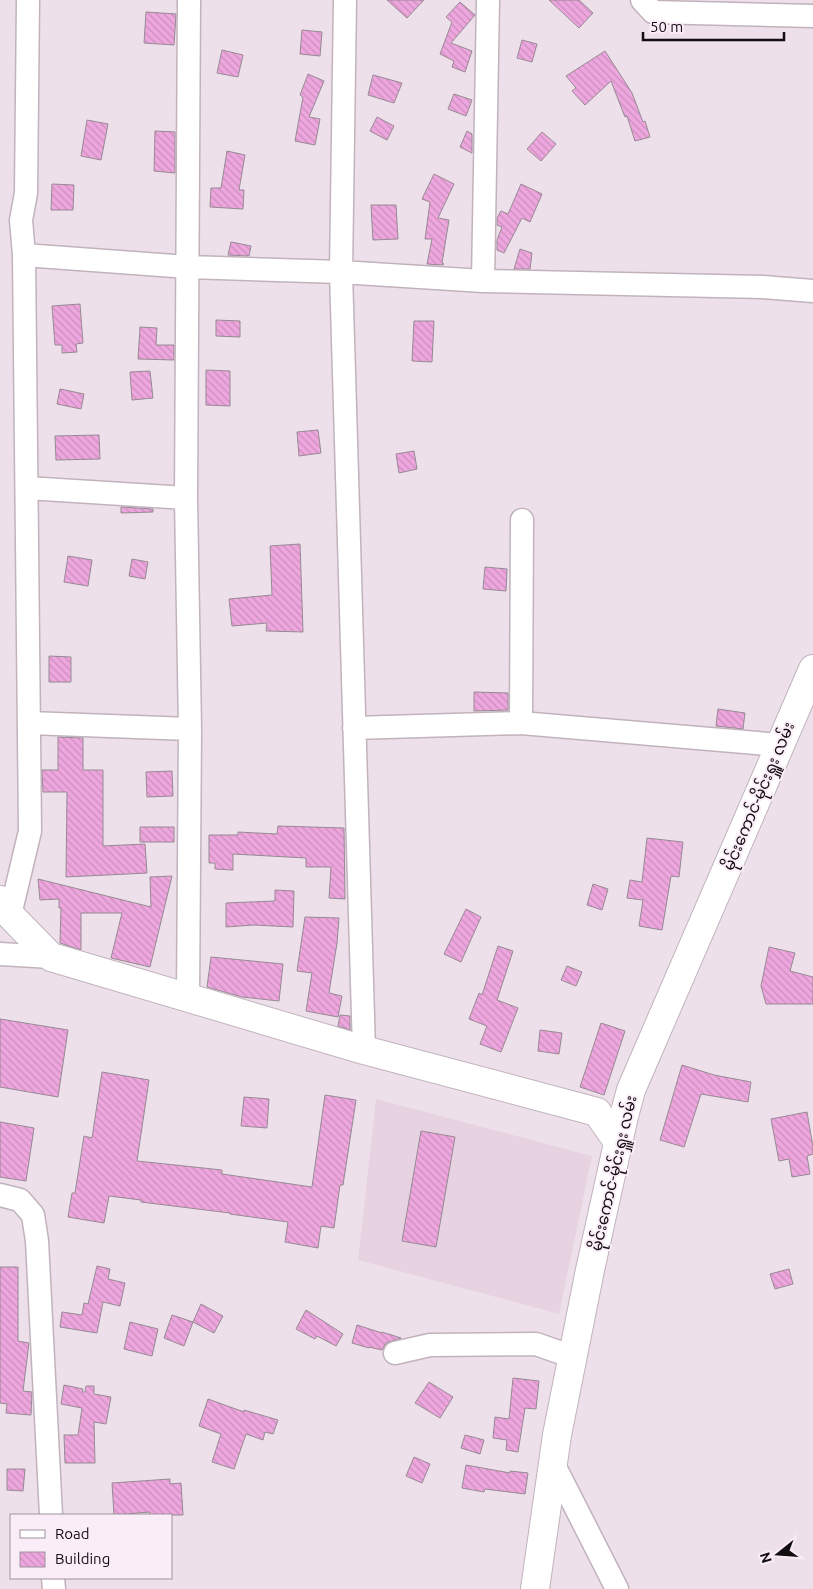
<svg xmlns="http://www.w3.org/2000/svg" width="813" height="1589" font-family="Ubuntu,'Noto Sans Myanmar',sans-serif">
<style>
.built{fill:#e7d2e1}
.building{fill:url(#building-back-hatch);stroke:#968a93}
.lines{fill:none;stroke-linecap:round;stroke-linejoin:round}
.street-casing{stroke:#c1b3bd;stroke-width:25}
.secondary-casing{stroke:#c1b3bd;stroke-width:30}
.street{stroke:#fff;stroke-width:22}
.secondary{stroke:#fff;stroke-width:28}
.labels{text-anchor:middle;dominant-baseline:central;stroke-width:4;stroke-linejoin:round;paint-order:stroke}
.street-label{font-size:16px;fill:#120d11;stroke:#fbedf8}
</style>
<defs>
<pattern id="building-back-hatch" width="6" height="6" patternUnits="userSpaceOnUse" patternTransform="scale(1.25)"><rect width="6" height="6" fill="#eea6de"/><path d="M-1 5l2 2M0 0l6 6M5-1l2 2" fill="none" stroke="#cb8ebd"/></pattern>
</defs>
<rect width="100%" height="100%" fill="#eee0ea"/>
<!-- built -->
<path class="built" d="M 376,1099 L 592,1156 L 559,1314 L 358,1260 Z"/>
<!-- building -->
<path class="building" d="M 387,0 L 424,0 L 407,18 Z
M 549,0 L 579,0 L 593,13 L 579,28 Z
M 460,2 L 475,15 L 451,43 L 472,51 L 465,72 L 452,67 L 454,61 L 440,54 L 452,22 L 446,17 Z
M 146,12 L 176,14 L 174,45 L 144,43 Z
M 302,30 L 322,32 L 320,56 L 300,54 Z
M 522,40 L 537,44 L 532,62 L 517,58 Z
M 222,50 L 243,55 L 238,77 L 217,73 Z
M 605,51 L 632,93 L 643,122 L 645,121 L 650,137 L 635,141 L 627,116 L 625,117 L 611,81 L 585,105 L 572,91 L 576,88 L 566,76 Z
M 308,74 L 324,81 L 309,117 L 320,119 L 315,145 L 295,141 L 303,97 L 300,95 Z
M 373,75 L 402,83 L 394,103 L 368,95 Z
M 454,94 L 472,100 L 466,116 L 448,109 Z
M 377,117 L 394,126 L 387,140 L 370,131 Z
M 87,120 L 108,124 L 101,160 L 81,156 Z
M 155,131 L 175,132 L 175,173 L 154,171 Z
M 467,131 L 472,134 L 472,153 L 460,147 Z
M 542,132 L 556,144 L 541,161 L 527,149 Z
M 227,151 L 245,155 L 239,190 L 244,190 L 243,209 L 210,207 L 211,188 L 221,188 Z
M 434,174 L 454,184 L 438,218 L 449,220 L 442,263 L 444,264 L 443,265 L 427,264 L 432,239 L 425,239 L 430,202 L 422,199 Z
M 52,184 L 74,185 L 73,210 L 51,210 Z
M 521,184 L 542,194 L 530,222 L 522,218 L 504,253 L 497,250 L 497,240 L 502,227 L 497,225 L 497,218 L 501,211 L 508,214 Z
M 371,205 L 396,205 L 398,239 L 373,240 Z
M 231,242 L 251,246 L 249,256 L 228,255 Z
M 520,249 L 532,253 L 530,269 L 514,269 Z
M 80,304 L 83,343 L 76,344 L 77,352 L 62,353 L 62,345 L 55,345 L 52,306 Z
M 216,320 L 240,321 L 240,337 L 216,336 Z
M 414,321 L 434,321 L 432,362 L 412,361 Z
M 140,327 L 157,328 L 156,345 L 174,345 L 174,360 L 138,359 Z
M 206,370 L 230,371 L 230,406 L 206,405 Z
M 150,371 L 153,398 L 132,400 L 130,372 Z
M 60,389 L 84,394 L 81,409 L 57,404 Z
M 318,430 L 321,453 L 299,456 L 297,432 Z
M 99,435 L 100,459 L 56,460 L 55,436 Z
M 414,451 L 417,469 L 399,473 L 396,454 Z
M 121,507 L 153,509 L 153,512 L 121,513 Z
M 300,544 L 303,632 L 266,631 L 267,623 L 232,626 L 229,599 L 272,595 L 270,546 Z
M 68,556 L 92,560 L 88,586 L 64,582 Z
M 132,559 L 148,562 L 145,579 L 129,576 Z
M 485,567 L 507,569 L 506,591 L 483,589 Z
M 49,656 L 71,657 L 71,682 L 49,682 Z
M 474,692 L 508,693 L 508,710 L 474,711 Z
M 718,709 L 745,713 L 743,729 L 716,726 Z
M 58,737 L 83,738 L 83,770 L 103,770 L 103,846 L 145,844 L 147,873 L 66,877 L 67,792 L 43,792 L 42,770 L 58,770 Z
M 172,771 L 173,796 L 147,797 L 146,772 Z
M 278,826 L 344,828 L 345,899 L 329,898 L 331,867 L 306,867 L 306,858 L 233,854 L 233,870 L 215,869 L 215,863 L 209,863 L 209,835 L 238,835 L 238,832 L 277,834 Z
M 140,827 L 174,827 L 174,842 L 140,842 Z
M 647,838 L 683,842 L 679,877 L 671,876 L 662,930 L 639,926 L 643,900 L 627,898 L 630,880 L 642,882 Z
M 172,876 L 150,967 L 111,958 L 122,913 L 81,913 L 81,950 L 60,943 L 61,908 L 59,908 L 59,899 L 40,900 L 38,879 L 151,907 L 150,877 Z
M 593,884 L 608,889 L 602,910 L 587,905 Z
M 275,890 L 294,891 L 293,927 L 254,925 L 226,927 L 226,903 L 275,901 Z
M 466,909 L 481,917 L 461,962 L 444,954 Z
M 305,917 L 339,918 L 337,943 L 329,993 L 342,996 L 338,1017 L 306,1011 L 312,973 L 297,971 Z
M 498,946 L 513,951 L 497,1000 L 518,1008 L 501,1052 L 480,1044 L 487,1026 L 469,1019 L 479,993 L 482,995 Z
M 769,947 L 795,953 L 790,971 L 813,977 L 813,1004 L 766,1004 L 761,986 Z
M 211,957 L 283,964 L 279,1001 L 242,997 L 207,987 Z
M 567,966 L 582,972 L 576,986 L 561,980 Z
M 340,1015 L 350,1016 L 350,1030 L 338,1026 Z
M 0,1019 L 68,1030 L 58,1097 L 0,1087 Z
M 601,1023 L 625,1031 L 604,1095 L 580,1087 Z
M 540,1030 L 562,1033 L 559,1054 L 538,1051 Z
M 682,1065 L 714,1075 L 751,1082 L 748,1102 L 701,1094 L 684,1147 L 660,1140 Z
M 102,1072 L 149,1080 L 137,1161 L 222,1170 L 222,1174 L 312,1187 L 325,1095 L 356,1100 L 343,1185 L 340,1185 L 334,1228 L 321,1226 L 318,1248 L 285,1242 L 288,1222 L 230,1214 L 230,1213 L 141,1202 L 141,1200 L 109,1196 L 104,1223 L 68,1217 L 72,1193 L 75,1193 L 84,1136 L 92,1138 Z
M 244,1097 L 269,1099 L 267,1128 L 241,1126 Z
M 807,1112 L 813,1147 L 813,1154 L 807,1156 L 810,1174 L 792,1177 L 789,1159 L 779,1161 L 771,1119 Z
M 0,1122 L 34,1128 L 26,1181 L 0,1177 Z
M 421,1131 L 455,1137 L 436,1247 L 402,1241 Z
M 97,1266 L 110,1269 L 108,1279 L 125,1283 L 120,1306 L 103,1302 L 97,1333 L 60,1327 L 62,1312 L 82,1315 L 84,1303 L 88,1304 Z
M 0,1267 L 18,1267 L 18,1341 L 29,1343 L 23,1391 L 32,1392 L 31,1415 L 6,1413 L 7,1404 L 0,1403 Z
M 789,1269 L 793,1284 L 775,1289 L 770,1274 Z
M 201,1304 L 223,1316 L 214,1333 L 193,1322 L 184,1346 L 164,1338 L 172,1315 L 193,1322 Z
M 306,1310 L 343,1334 L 336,1346 L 317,1336 L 315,1339 L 296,1329 Z
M 130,1322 L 158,1329 L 152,1356 L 124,1349 Z
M 357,1325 L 382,1333 L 382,1332 L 401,1338 L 386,1343 L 382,1350 L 369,1347 L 369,1348 L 352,1343 Z
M 513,1378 L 539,1381 L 536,1409 L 525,1408 L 518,1452 L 506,1450 L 507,1440 L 493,1438 L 495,1417 L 509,1419 Z
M 429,1382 L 453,1397 L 440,1418 L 415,1403 Z
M 64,1385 L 83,1389 L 82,1392 L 85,1392 L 86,1386 L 94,1386 L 94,1394 L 111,1397 L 106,1424 L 94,1422 L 95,1463 L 65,1463 L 64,1435 L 78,1435 L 82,1408 L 61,1404 Z
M 208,1399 L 244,1412 L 244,1410 L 278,1420 L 273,1434 L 265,1432 L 263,1440 L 246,1434 L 234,1469 L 212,1462 L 221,1434 L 199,1426 Z
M 465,1435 L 484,1440 L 480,1454 L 461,1448 Z
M 414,1457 L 430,1464 L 422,1483 L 406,1476 Z
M 466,1465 L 510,1473 L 510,1471 L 528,1473 L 525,1494 L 485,1489 L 484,1492 L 462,1488 Z
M 7,1469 L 25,1469 L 23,1491 L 7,1490 Z
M 170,1479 L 170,1484 L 181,1483 L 183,1515 L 150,1515 L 150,1512 L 114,1515 L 112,1483 Z"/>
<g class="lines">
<defs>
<path id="street" d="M 345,0 L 341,272 L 364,1050
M 642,0 L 653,12 L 813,16
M 24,255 L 188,267 L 341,272 L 483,281 L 763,287 L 813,291
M 483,281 L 488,0
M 27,488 L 186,498
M 29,723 L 190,729
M 521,723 L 522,520
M 354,728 L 521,723 L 780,745
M 10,915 L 30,831 L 24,255 L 21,220 L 26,193 L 28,0
M 0,954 L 51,957
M 188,997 L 190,729 L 186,498 L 189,0
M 0,1195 L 20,1200 L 33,1215 L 37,1241 L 51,1515
M 395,1353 L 430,1345 L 536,1344 L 573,1357
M 554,1465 L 617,1589
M 53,1578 L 54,1589"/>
<path id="secondary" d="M 0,900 L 10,915 L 51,957 L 364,1050 L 597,1112 L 618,1142
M 535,1589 L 557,1435 L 590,1270 L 624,1116 L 631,1090 L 813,669"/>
</defs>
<!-- street casing -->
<use href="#street" class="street-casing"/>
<!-- secondary casing -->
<use href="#secondary" class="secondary-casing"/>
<!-- street -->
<use href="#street" class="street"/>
<!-- secondary -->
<use href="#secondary" class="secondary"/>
</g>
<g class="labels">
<!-- street labels -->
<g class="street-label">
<text transform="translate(758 796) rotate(-67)">မိုင်းကောင်-မိုင်းရှူး လမ်း</text>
<text transform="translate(613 1173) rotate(-77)">မိုင်းကောင်-မိုင်းရှူး လမ်း</text>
</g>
</g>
<!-- legend -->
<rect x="10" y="1514" width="162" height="65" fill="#fbedf8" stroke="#9e939c"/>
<rect x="20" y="1530" width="25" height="8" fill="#ffffff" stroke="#9e939c"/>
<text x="55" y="1539" font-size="15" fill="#120d11">Road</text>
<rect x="20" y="1552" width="25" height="15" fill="url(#building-back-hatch)" stroke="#9e939c"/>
<text x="55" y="1564" font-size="15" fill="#120d11">Building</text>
<!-- north arrow -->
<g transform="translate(778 1554) rotate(253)" stroke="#fbedf8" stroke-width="4" paint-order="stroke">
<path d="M0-4L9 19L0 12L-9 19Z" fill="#120d11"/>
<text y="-8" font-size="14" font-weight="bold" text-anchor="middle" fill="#120d11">N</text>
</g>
<!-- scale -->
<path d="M643 32v8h141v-8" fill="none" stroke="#120d11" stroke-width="2.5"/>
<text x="650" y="32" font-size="15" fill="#120d11" stroke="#fbedf8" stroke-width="4" paint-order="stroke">50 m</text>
</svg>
